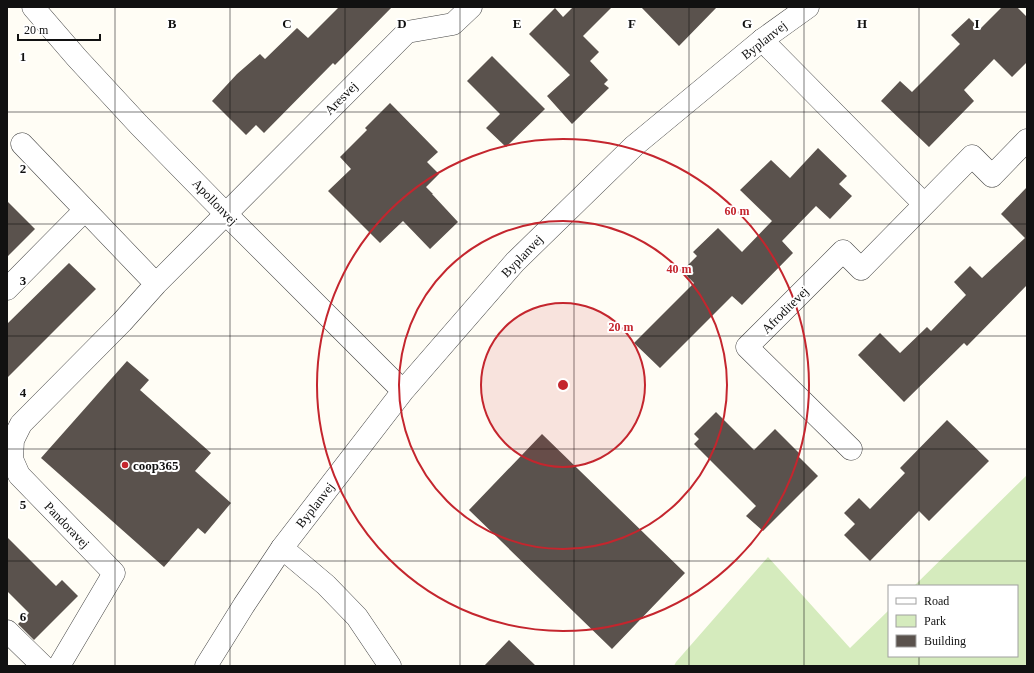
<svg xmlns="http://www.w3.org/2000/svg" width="1034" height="673" font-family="'Times New Roman',serif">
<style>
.green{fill:#d5ebbd}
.building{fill:#5a524d}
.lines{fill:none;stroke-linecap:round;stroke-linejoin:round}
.minor-casing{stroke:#444;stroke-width:23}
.tertiary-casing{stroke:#444;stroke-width:23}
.minor{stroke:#fff;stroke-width:22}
.tertiary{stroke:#fff;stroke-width:22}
.grid{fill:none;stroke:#111;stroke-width:1;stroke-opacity:0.55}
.ring{fill:none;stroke:#c4262e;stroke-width:2}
.poi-dot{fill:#c4262e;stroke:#fff;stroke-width:1.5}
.labels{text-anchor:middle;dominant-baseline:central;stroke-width:4;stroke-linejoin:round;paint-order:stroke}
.street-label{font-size:13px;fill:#111;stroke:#fff}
.poi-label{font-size:13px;font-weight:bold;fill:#111;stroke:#fff;text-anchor:start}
.grid-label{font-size:13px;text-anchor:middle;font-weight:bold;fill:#111;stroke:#fff;stroke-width:4;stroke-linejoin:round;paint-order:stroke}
.centre{fill:#c4262e;stroke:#fff;stroke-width:2}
.ring-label{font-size:12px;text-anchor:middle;font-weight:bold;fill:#c4262e;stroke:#fff;stroke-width:4;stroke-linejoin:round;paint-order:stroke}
</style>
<rect width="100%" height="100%" fill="#fffdf5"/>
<!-- green -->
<path class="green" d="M 1027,475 L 1027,666 L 674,666 L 676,662 L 768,557 L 850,648 L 889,610 L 889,656 L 1017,656 L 1017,586 L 914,586 Z"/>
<!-- building -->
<path class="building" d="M 339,7 L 392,7 L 335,65 L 333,63 L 264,133 L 256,125 L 246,135 L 212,101 L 237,74 L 260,54 L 265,59 L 297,28 L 308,38 Z
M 573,7 L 612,7 L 583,36 L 599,52 L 590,61 L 608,80 L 604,84 L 609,88 L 572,124 L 547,96 L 570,75 L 529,34 L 555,8 L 563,17 Z
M 641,7 L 717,7 L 679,46 Z
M 1002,7 L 1017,7 L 1027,17 L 1027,62 L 1012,77 L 994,59 L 964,90 L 974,101 L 929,147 L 881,101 L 900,81 L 912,92 L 960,44 L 951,35 L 969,18 L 980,29 Z
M 492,56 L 545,109 L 506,147 L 486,128 L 500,114 L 467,81 Z
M 390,103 L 438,152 L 427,162 L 439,174 L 426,187 L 433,194 L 432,194 L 458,222 L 430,249 L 403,221 L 380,243 L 328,191 L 351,169 L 340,157 L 367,130 L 365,128 Z
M 818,148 L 847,176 L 839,184 L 852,196 L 830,219 L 816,206 L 782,241 L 793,253 L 742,305 L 732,296 L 660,368 L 634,343 L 694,283 L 682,271 L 697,256 L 693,252 L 718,228 L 742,252 L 772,221 L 740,190 L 771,160 L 790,178 Z
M 1027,187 L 1027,285 L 967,346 L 964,343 L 904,402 L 858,355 L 880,333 L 900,353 L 927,327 L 931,331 L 966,295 L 954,282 L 970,266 L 982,278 L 1025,238 L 1001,214 Z
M 7,201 L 35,229 L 7,257 Z
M 69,263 L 96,289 L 7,378 L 7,324 Z
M 127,361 L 149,380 L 140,390 L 211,453 L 195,471 L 231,503 L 205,534 L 198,528 L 164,567 L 41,458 Z
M 716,412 L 754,450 L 775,429 L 800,454 L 798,456 L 818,476 L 763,531 L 746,516 L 756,506 L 694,444 L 699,439 L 694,434 Z
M 947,420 L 989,461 L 929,521 L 919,511 L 870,561 L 844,535 L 855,524 L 844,513 L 859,498 L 870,509 L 905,473 L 900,468 Z
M 542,434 L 685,573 L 612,649 L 469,510 Z
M 7,537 L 56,586 L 62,580 L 78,596 L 34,640 L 18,624 L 29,613 L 7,591 Z
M 509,640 L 536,666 L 484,666 Z"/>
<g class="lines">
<defs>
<path id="minor" d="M 762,40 L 924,204
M 22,144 L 156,284
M 7,289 L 85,210
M 851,449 L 747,347 L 843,251 L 861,269 L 972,156 L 992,176 L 1027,140
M 282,548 L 326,585 L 357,617 L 390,666
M 7,631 L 43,666
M 59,666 L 114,573 L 19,475 L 12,459 L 13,440 L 21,424 L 122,322 L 156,284 L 407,32 L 453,24 L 471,7"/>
<path id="tertiary" d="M 33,7 L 77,58 L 139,125 L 226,214 L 403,391
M 206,666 L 244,605 L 282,548 L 403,391 L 515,262 L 634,146 L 762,40 L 808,7"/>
</defs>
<!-- minor casing -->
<use href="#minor" class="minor-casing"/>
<!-- tertiary casing -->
<use href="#tertiary" class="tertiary-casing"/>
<!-- minor -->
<use href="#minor" class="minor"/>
<!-- tertiary -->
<use href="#tertiary" class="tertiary"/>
</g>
<!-- grid -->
<path class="grid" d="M 115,7 L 115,666M 230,7 L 230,666M 345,7 L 345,666M 460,7 L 460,666M 574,7 L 574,666M 689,7 L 689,666M 804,7 L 804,666M 919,7 L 919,586M 7,112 L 1027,112M 7,224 L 1027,224M 7,336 L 1027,336M 7,449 L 1027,449M 7,561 L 1027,561M 919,656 L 919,666"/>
<!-- distance rings -->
<circle cx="563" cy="385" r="82" fill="#c4262e" fill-opacity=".12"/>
<g class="ring">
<circle cx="563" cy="385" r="82"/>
<circle cx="563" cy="385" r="164"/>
<circle cx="563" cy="385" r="246"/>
</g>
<!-- markers -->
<circle class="poi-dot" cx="125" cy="465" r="4"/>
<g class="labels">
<!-- street labels -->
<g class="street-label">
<text transform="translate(764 40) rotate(-38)">Byplanvej</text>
<text transform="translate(341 98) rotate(-45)">Aresvej</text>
<text transform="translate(215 202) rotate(46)">Apollonvej</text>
<text transform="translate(522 256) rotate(-46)">Byplanvej</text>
<text transform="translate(785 310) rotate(-45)">Afroditevej</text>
<text transform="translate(315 505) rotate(-52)">Byplanvej</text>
<text transform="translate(67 525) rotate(46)">Pandoravej</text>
</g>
<!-- poi labels -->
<g class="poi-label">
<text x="133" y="465">coop365</text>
</g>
</g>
<g class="grid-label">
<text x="172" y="28">B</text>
<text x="287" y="28">C</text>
<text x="402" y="28">D</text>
<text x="517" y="28">E</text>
<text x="632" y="28">F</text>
<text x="747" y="28">G</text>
<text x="862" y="28">H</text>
<text x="977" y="28">I</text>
<text x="23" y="61">1</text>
<text x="23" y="173">2</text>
<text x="23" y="285">3</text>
<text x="23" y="397">4</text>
<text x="23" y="509">5</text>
<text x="23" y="621">6</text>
</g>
<circle cx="563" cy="385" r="6" class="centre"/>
<g class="ring-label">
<text x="737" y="215">60 m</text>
<text x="679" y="273">40 m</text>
<text x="621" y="331">20 m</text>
</g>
<!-- border -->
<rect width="1034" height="673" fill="none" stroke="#111111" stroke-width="16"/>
<!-- legend -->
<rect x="888" y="585" width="130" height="72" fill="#ffffff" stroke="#a0a0a0"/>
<rect x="896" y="598" width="20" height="6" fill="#ffffff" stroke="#a0a0a0"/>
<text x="924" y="605" font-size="12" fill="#111111">Road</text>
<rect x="896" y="615" width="20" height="12" fill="#d5ebbd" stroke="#a0a0a0"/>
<text x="924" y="625" font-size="12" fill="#111111">Park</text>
<rect x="896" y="635" width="20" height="12" fill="#5a524d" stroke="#a0a0a0"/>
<text x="924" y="645" font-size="12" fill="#111111">Building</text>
<!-- scale -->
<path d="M18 34v6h82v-6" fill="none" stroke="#111111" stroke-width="2"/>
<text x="24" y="34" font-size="12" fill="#111111" stroke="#ffffff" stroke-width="3" paint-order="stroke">20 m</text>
</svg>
